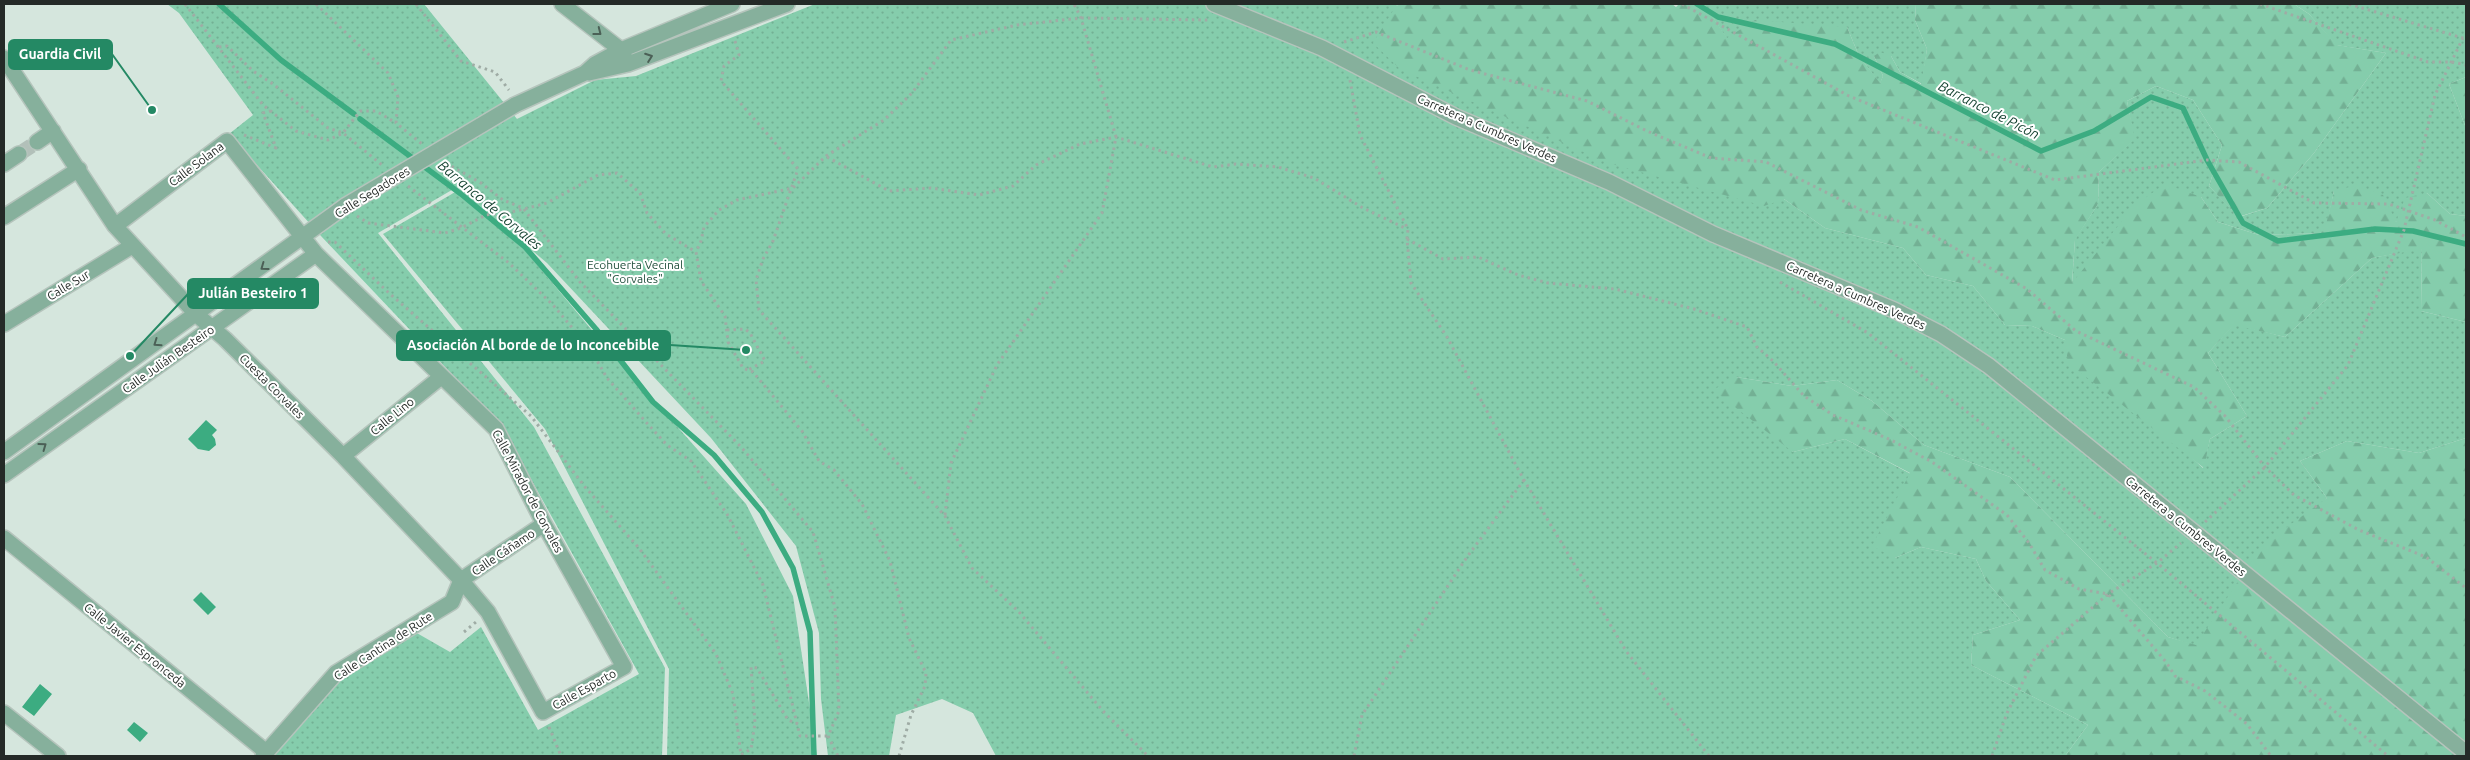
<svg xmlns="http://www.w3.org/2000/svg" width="2470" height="760" font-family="Ubuntu,sans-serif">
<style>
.green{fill:url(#green-dots)}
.forest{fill:url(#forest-firs)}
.water{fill:#3cac81}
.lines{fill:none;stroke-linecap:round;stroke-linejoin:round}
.stream{stroke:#3cac81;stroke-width:5.5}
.minor-tunnel{stroke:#b2c0b9;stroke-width:15;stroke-dasharray:15 8;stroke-linecap:butt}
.minor-casing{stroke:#b5c4bc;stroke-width:18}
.path{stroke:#9faca5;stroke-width:3;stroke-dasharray:2.5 4;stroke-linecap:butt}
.minor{stroke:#86b09c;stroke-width:15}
.minor-bridge-casing{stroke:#b5c4bc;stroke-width:18;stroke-linecap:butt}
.minor-bridge{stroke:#86b09c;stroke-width:15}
.oneway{stroke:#4b6056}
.labels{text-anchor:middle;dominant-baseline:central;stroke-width:4;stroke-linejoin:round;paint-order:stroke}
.street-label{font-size:12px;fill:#242a27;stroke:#fff}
.park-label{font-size:12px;fill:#24523f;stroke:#fff}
.water-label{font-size:14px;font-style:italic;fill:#103f2d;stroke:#fff}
.leader{fill:none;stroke:#248964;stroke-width:2}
.callout-dot{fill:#248964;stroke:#fff;stroke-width:2}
.callout{fill:#248964;stroke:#248964;stroke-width:2}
.callout-label{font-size:14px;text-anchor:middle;font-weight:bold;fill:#fff}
</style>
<defs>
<pattern id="green-dots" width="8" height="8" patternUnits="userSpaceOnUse" patternTransform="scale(1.25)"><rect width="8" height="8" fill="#85cdac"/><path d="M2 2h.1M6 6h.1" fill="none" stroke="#73b094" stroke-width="1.8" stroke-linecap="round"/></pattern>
<pattern id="forest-firs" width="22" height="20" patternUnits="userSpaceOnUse" patternTransform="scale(1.25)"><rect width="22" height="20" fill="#85cdac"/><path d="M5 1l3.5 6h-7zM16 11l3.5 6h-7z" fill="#73b094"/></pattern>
</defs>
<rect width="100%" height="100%" fill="#d5e6dd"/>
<!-- green -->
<path class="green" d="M 167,4 L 424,4 L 517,119 L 595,80 L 636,76 L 815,4 L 1401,4 L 1396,6 L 1784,199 L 1825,228 L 1903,248 L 1926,275 L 1973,286 L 2005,325 L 2032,326 L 2065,340 L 2203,468 L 2210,439 L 2247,416 L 2208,353 L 2234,324 L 2285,337 L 2372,258 L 2422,248 L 2421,311 L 2466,322 L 2466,438 L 2419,453 L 2347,441 L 2300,461 L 2327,498 L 2196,646 L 2168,637 L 2010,477 L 1924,445 L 1872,401 L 1837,380 L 1792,386 L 1736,377 L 1793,452 L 1845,439 L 1911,474 L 1895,558 L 1921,547 L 1976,559 L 1986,581 L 2020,620 L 1973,635 L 1971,665 L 2088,725 L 2065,756 L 996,756 L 973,713 L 942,699 L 896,715 L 889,756 L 828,756 L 821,699 L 819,633 L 796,546 L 711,438 L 547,263 L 457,187 L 378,233 L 534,427 L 665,668 L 662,756 L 275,756 L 282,743 L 343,675 L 415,632 L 450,652 L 481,627 L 538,730 L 639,674 L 502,427 L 321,236 L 229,134 L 253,115 L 179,13 Z
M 1704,4 L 1916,4 L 1915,20 L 1927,49 L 1922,84 L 1900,72 L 1891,56 L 1874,56 L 1883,76 L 1880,84 L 1859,56 L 1847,27 L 1727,39 Z
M 2294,4 L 2466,4 L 2466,77 L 2449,84 L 2466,128 L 2466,216 L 2450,214 L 2427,193 L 2396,222 L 2334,191 L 2325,233 L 2259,235 L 2218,222 L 2201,197 L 2072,284 L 2075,239 L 2098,204 L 2099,172 L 2134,139 L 2127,101 L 2156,86 L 2193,100 L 2222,145 L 2209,186 L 2239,217 L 2267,208 L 2314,153 L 2386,53 L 2336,45 L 2309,14 Z
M 457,191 L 523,248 L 601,341 L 746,504 L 793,596 L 817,756 L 667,756 L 669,669 L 545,429 L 383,234 Z"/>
<!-- forest -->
<path class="forest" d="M 1401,4 L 1672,4 L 1676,7 L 1679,4 L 1704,4 L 1727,38 L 1755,20 L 1847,27 L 1859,56 L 1880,83 L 1883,76 L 1874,56 L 1880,52 L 1891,56 L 1900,72 L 1921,84 L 1927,49 L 1915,20 L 1916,4 L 2294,4 L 2309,14 L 2337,45 L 2386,53 L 2314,153 L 2267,208 L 2238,217 L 2209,186 L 2222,145 L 2193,100 L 2156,86 L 2127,101 L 2135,139 L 2099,172 L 2098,204 L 2075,240 L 2072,283 L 2135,205 L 2165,184 L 2201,197 L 2218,222 L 2259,235 L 2324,233 L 2334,191 L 2357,185 L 2383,195 L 2396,222 L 2405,198 L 2427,193 L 2450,214 L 2466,216 L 2466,322 L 2421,311 L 2422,249 L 2372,258 L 2285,337 L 2234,325 L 2208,353 L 2247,416 L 2210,439 L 2204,468 L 2068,363 L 2065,340 L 2032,326 L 2005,325 L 1973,286 L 1926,275 L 1903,248 L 1825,228 L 1784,199 L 1764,206 L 1608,163 L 1400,69 L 1373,43 L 1396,6 Z
M 2466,77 L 2466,128 L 2449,84 Z
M 1736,377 L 1792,386 L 1837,380 L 1872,401 L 1924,445 L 2010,477 L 2168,637 L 2196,645 L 2262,545 L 2327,498 L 2300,461 L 2347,441 L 2419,453 L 2466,438 L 2466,756 L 2065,756 L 2088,725 L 1971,665 L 1973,635 L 2020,620 L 1986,581 L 1976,559 L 1921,547 L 1895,558 L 1872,546 L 1910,473 L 1845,439 L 1793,452 L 1713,390 Z"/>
<!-- water -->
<path class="water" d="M 206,420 L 217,430 L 212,435 L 215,439 L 216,445 L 209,451 L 198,449 L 188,439 Z
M 201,592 L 216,607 L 208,615 L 193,600 Z
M 40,684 L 52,694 L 34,716 L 22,707 Z
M 134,722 L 148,733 L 140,742 L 127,730 Z"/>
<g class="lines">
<!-- stream -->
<path class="stream" d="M 219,4 L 281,60 L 354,114
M 1697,4 L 1718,17 L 1835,44 L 2041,151 L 2094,131 L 2151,97 L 2183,108 L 2207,160 L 2243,223 L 2278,241 L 2375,229 L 2413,231 L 2466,244
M 360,119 L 461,194 L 525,247 L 596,329 L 653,402 L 714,455 L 762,512 L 793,568 L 810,632 L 814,756"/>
<!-- minor-tunnel -->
<path class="minor-tunnel" d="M 19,154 L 37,142"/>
<defs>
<path id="minor" d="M 562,4 L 621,50 L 625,58
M 1214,4 L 1322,48 L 1456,117 L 1609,182 L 1713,234 L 1894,310 L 1941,334 L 1989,366 L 2466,753
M 4,58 L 115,226 L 197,315 L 225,339 L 343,456 L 461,580 L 488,612 L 543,712 L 624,667 L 544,524 L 496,429 L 316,254
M 589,73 L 628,64 L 787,4
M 515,105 L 585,73 L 595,64 L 621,50 L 732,4
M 37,142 L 53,131
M 4,164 L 19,154
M 4,217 L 79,169
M 4,324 L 132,246
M 4,452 L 345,206
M 343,456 L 441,377
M 4,475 L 316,254 L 227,141 L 115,226
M 4,538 L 265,751
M 4,713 L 58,756
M 263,756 L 336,673 L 452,602 L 461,580 L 544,524"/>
</defs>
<!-- minor casing -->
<use href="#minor" class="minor-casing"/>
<!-- path -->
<path class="path" d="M 185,4 L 263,105 L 296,131 L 328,140 L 343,133 L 360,111 L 376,111 L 396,123
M 316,4 L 388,73 L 398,97 L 396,123 L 422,144
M 416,4 L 461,61 L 495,72 L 509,90
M 1682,4 L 1849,96 L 2055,180 L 2207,160 L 2239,162 L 2314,203 L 2389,204 L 2435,220 L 2466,237
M 2260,4 L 2428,62 L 2452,62 L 2466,65
M 2349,4 L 2466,39
M 735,41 L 739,55 L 724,66 L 721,81 L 798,169 L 773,241 L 763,259 L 756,280 L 759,310 L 945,516 L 972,568 L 1019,612 L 1103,711 L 1148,756
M 1344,42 L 1376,32 L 1470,70 L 1587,101 L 1647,131 L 1711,158 L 1766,162 L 1861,210 L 1918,227 L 2027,289 L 2076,331 L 2194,387 L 2225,416 L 2265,467 L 2294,495 L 2359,530 L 2426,557 L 2466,588
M 219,47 L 227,46 L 253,71 L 273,84 L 328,128 L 343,133 L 382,165
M 1350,80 L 1360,135 L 1408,229 L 1407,239 L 1411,283 L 1447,337 L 1524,480 L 1626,651 L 1709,756
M 244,135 L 276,148 L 263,113 L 270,111
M 827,157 L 889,191 L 931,188 L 979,195 L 1013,186 L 1036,165 L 1080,144 L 1116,137 L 1213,167 L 1236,164 L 1278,167 L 1314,178 L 1363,208 L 1407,229
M 446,163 L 481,183 L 503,200 L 523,208 L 580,282 L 742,448 L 813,532 L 835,607 L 839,711 L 828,736 L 838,756
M 408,186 L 509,263 L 553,305 L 591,350 L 607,378 L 645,421 L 667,445 L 691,461 L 727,514 L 763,585 L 800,736 L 828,736
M 357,216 L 368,223 L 445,233 L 461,228 L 486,215 L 516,211 L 547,203 L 598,175 L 617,173 L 640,193 L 647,213 L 666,234 L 696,252
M 1407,239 L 1443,259 L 1478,257 L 1518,275 L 1548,283 L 1615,289 L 1694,309 L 1747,327 L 1757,347 L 1773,361 L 1804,396 L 1833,415 L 1891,440 L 1932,462 L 2007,515 L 2029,543 L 2045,570 L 2079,589 L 2108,594 L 2166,662 L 2175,676 L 2205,691 L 2247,724 L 2271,756
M 328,242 L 335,242 L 390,294 L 531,416 L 585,487 L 639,548 L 716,654 L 733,694 L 741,755 L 751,749 L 755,723 L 751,667 L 757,668 L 788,720 L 798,724
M 1780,282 L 1868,333 L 2157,563 L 2388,756
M 727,330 L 745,329 L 750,333 L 765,361 L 748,370
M 945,515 L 951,463 L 997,365 L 1102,213 L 1116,137 L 1081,18 L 1074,4
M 2205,522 L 2265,467 L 2348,365 L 2404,230 L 2435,95 L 2463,38
M 464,632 L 476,622
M 549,727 L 561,756
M 899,756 L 911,715 L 925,686 L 926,673 L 909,638 L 890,561 L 862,504 L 834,470 L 819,461 L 802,431 L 753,372 L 743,368 L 728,342 L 725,316 L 701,281 L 696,252 L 701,241 L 704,227 L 719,210 L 737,200 L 793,188 L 826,156 L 884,120 L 912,93 L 951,40 L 1017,25 L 1081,18 L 1208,20
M 1354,756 L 1362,715 L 1467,557 L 1524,480
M 1992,756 L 2007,713 L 2036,656 L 2108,594 L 2157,563 L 2181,543"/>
<!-- minor -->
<use href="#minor" class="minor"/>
<defs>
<path id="minor-bridge" d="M 345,206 L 515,105"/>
</defs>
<!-- minor-bridge casing -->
<use href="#minor-bridge" class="minor-bridge-casing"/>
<!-- minor-bridge -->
<use href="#minor-bridge" class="minor-bridge"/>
</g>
<!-- one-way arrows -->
<defs><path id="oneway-chevron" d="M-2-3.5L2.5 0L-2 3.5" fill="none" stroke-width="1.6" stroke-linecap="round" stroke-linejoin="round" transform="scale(1.25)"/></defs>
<g class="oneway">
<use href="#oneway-chevron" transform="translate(598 32) rotate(38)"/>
<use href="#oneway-chevron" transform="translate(649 57) rotate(-20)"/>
<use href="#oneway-chevron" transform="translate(264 267) rotate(144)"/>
<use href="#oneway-chevron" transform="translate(157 343) rotate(145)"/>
<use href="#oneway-chevron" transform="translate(43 446) rotate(-36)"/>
</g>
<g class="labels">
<!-- street labels -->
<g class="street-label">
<text transform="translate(1487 128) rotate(24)">Carretera a Cumbres Verdes</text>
<text transform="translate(196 164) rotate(-37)">Calle Solana</text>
<text transform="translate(372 192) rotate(-32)">Calle Segadores</text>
<text transform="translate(68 285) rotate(-31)">Calle Sur</text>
<text transform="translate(1856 295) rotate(24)">Carretera a Cumbres Verdes</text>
<text transform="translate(168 359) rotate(-35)">Calle Julián Besteiro</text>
<text transform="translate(272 386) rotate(45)">Cuesta Corvales</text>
<text transform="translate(392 416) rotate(-39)">Calle Lino</text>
<text transform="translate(528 491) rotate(62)">Calle Mirador de Corvales</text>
<text transform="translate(2186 526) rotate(39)">Carretera a Cumbres Verdes</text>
<text transform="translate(503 552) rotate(-34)">Calle Cáñamo</text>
<text transform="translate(135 645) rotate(39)">Calle Javier Espronceda</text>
<text transform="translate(383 646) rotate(-33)">Calle Cantina de Rute</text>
<text transform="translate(584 689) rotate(-29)">Calle Esparto</text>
</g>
<!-- park labels -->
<g class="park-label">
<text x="635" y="264">Ecohuerta Vecinal<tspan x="635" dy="14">"Corvales"</tspan></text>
</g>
<!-- water labels -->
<g class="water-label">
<text transform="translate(1989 110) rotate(27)">Barranco de Picón</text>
<text transform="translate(490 205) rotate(40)">Barranco de Corvales</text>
</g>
</g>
<!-- callouts -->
<path class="leader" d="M152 110L112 54M130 356L188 294M746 350L670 345"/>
<g class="callout-dot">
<circle cx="152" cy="110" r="5"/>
<circle cx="130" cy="356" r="5"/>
<circle cx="746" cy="350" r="5"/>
</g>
<g class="callout">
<rect x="9" y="40" width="103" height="29" rx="5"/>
<rect x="188" y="279" width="130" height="29" rx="5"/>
<rect x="397" y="331" width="273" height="29" rx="5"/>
</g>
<g class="callout-label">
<text x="60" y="59">Guardia Civil</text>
<text x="253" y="298">Julián Besteiro 1</text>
<text x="533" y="350">Asociación Al borde de lo Inconcebible</text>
</g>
<!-- border -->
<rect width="2470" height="760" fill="none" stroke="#242a27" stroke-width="10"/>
</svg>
